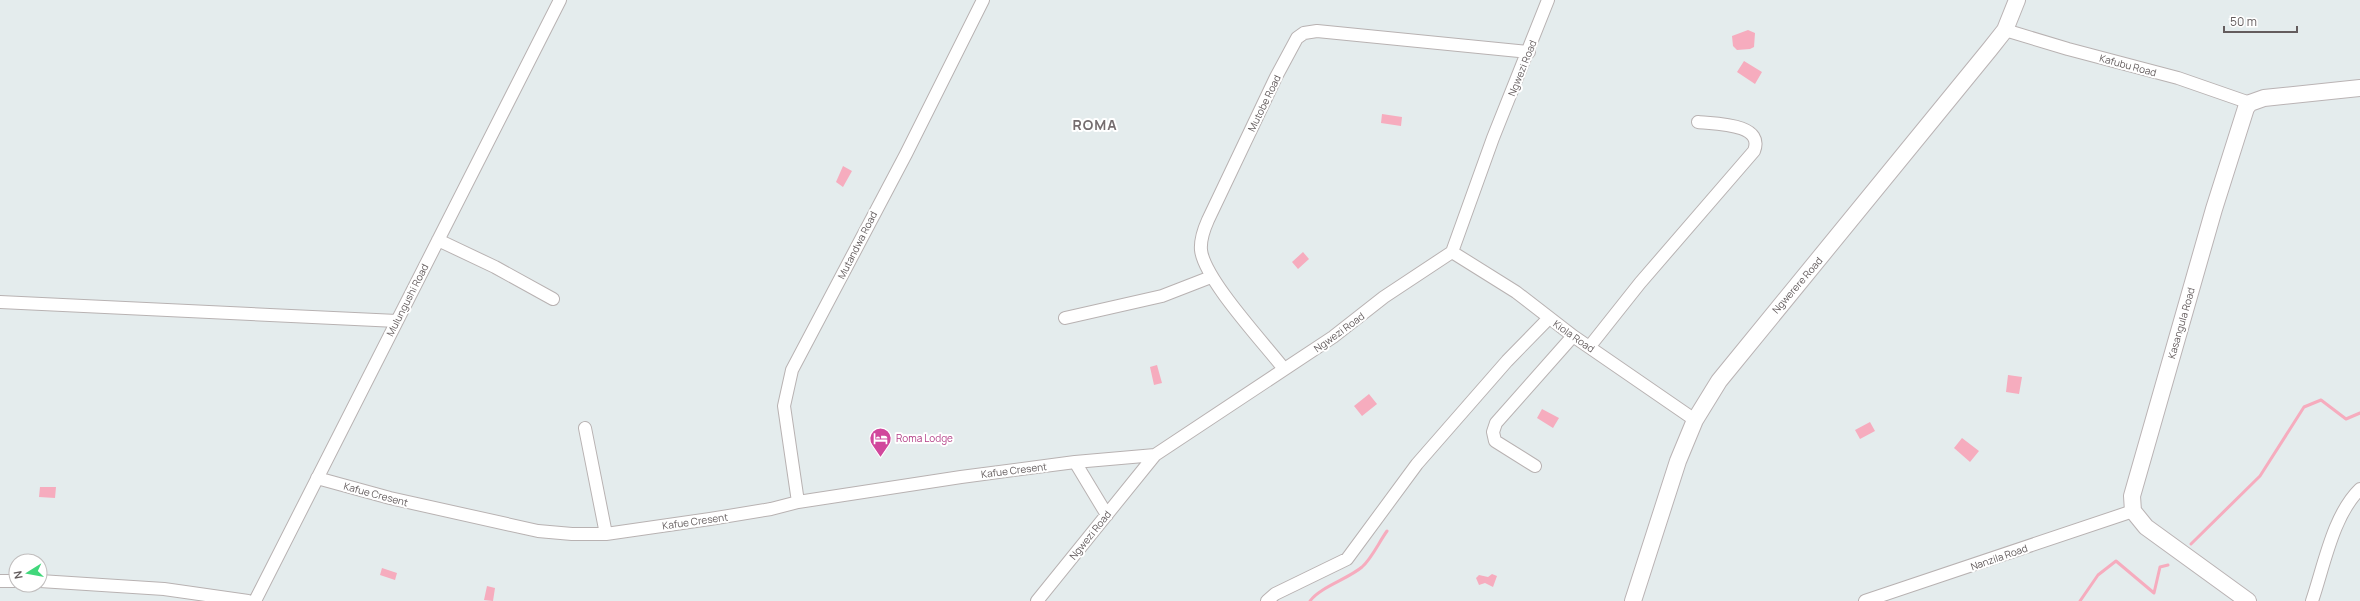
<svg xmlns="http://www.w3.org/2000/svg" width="2360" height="601" font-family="Manrope,sans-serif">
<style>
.water{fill:#f6acbe}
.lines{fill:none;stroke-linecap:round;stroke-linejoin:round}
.stream{stroke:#f6acbe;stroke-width:3}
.street-casing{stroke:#b8b2b2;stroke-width:14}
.secondary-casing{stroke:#bab3b4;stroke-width:18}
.street{stroke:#fff;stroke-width:12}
.secondary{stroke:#fff;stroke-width:16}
.labels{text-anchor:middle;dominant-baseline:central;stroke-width:4;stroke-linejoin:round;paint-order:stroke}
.street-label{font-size:10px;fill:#635c5d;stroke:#fff}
.hotel-label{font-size:10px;fill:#b23c85;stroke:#fff;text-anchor:start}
.district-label{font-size:14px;font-weight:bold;letter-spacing:1px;fill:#756d6f;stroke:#fff}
</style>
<rect width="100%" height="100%" fill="#e4eced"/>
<!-- water -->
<path class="water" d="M 1748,30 L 1755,33 L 1754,47 L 1750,49 L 1737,50 L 1733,46 L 1732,36 Z
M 1744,61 L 1762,72 L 1755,84 L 1737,72 Z
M 1382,114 L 1402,117 L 1401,126 L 1381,123 Z
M 843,166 L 852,171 L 843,187 L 836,182 Z
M 1303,252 L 1309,259 L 1298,269 L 1292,262 Z
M 1157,365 L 1162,383 L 1154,385 L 1150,367 Z
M 2008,375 L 2022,377 L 2019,394 L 2006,392 Z
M 1369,394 L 1377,404 L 1362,416 L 1354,406 Z
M 1542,409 L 1559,418 L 1553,428 L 1537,418 Z
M 1870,422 L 1875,431 L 1860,439 L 1855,430 Z
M 1962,438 L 1979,451 L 1970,462 L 1954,448 Z
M 40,487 L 56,487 L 55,498 L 39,497 Z
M 382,568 L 397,573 L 395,580 L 380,575 Z
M 1492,574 L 1497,576 L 1493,587 L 1485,583 L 1479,585 L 1476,578 L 1479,575 L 1488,577 Z
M 487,586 L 495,588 L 493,601 L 484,600 Z"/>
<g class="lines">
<!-- stream -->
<path class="stream" d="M 2191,544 L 2260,476 L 2304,407 L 2321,400 L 2346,419 L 2360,413
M 1310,601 C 1320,587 1348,579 1362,567 C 1372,558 1379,542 1387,531
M 2080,601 L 2098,575 L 2116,561 L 2154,593 L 2160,567 L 2168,565"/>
<defs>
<path id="street" d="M 2005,30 L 2068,49 L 2178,78 L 2250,103
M 438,240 L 495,267 L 553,299
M 1452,252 L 1516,292 L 1573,336 L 1695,420
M 0,302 L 397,321
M 1065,318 L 1162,296 L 1211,277
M 1590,346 L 1640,283 L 1754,151 C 1765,123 1714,124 1698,122
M 1284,369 C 1264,343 1204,279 1201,250 C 1200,239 1204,229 1208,220 L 1276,77 L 1297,38 L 1304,33 L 1317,31 L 1529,52
M 585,428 L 606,534
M 1075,462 L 1107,515
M 1535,466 L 1495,441 L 1493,432 L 1496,423 L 1573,336
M 317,478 L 390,498 L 538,531 L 572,534 L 606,534 L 710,519 L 771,509 L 798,502 L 961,477 L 1075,462 L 1155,455
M 798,502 L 784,406 L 792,370 L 906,154 L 983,0
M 0,581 L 16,581
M 40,581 L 164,589 L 248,601
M 255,601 L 560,0
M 1037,601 L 1155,455 L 1333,337 L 1384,297 L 1452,252 L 1493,138 L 1548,0
M 1267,601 L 1275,594 L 1347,559 L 1417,464 L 1507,361 L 1549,318
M 1865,601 L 2133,511
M 2312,601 C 2324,566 2333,515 2360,489"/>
<path id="secondary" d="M 1633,601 L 1678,461 L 1695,420 L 1719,381 L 1990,49 L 2005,30 L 2017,0
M 2248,601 L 2146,527 L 2133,511 L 2132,496 L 2214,209 L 2246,108 L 2250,103 L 2264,98 L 2360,88"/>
</defs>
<!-- street casing -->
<use href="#street" class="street-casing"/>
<!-- secondary casing -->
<use href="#secondary" class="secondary-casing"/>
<!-- street -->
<use href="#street" class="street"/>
<!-- secondary -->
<use href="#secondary" class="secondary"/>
</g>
<!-- icons -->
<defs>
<symbol id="hotel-pin" viewBox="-11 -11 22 30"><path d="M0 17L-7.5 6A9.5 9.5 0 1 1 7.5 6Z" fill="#d1479c" stroke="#fff"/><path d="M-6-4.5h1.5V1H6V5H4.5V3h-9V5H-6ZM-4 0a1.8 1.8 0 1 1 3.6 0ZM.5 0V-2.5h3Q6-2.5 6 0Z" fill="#fff"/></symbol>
</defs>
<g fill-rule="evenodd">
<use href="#hotel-pin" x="868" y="426" width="25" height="34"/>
</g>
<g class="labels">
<!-- street labels -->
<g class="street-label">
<text transform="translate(2128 65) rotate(15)">Kafubu Road</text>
<text transform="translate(1522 68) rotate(-68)">Ngwezi Road</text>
<text transform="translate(1264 103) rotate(-64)">Mutobe Road</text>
<text transform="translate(857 245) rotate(-63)">Mutandwa Road</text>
<text transform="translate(1797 285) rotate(-49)">Ngwerere Road</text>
<text transform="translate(407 300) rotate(-63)">Mulungushi Road</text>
<text transform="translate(2181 323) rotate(-74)">Kasangula Road</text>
<text transform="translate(1339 332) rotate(-36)">Ngwezi Road</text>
<text transform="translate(1574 336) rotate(35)">Kiola Road</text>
<text transform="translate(1014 470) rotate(-7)">Kafue Cresent</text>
<text transform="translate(376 494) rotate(15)">Kafue Cresent</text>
<text transform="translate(695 521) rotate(-8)">Kafue Cresent</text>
<text transform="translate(1090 535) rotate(-51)">Ngwezi Road</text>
<text transform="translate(1999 557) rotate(-19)">Nanzila Road</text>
</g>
<!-- hotel labels -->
<g class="hotel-label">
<text x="896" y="438">Roma Lodge</text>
</g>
<!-- district labels -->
<g class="district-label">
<text x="1095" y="124">ROMA</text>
</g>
</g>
<!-- north arrow -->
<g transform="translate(28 573) rotate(259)"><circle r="19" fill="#ffffff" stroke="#c1bebe"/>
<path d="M0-3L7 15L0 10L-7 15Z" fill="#41d77b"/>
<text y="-6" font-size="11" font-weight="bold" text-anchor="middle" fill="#635c5d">N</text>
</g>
<!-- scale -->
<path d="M2224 26v6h73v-6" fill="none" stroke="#635c5d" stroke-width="2"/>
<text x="2230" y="26" font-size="12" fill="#635c5d" stroke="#ffffff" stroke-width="3" paint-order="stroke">50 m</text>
</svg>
